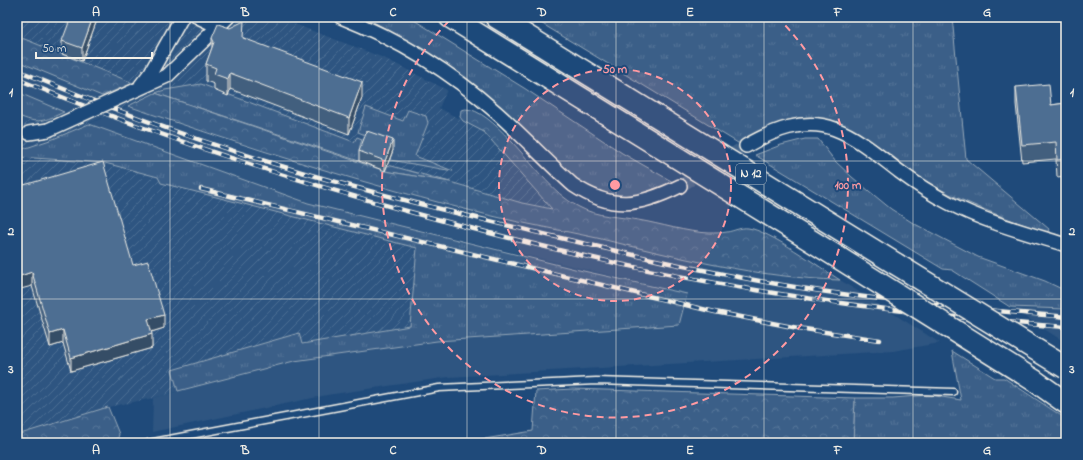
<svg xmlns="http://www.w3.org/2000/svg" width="1083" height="460" font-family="'Indie Flower',sans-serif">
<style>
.built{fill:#2d5581}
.industrial{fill:url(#industrial-furrows)}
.grass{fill:url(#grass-tufts);stroke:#97a8b8}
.forest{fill:url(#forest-crowns);stroke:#97a8b8}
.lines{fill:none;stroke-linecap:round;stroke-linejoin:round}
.minor-tunnel{stroke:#3f638a;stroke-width:13;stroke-dasharray:13 6;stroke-linecap:butt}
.service-casing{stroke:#f4f1e8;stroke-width:9}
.minor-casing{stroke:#f4f1e8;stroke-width:16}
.trunk-casing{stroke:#f4f1e8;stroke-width:24}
.service{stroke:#1f4a7a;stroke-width:6}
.minor{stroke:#1f4a7a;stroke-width:13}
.trunk{stroke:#1f4a7a;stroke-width:21}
.rail-casing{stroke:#f4f1e8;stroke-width:4.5}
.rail{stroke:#1f4a7a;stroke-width:3;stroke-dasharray:9;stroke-linecap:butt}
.minor-bridge-casing{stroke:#f4f1e8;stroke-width:16;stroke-linecap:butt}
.trunk-bridge-casing{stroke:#f4f1e8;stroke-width:24;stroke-linecap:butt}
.minor-bridge{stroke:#1f4a7a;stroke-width:13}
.trunk-bridge{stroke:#1f4a7a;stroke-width:21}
.wall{fill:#425f7e;stroke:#f4f1e8}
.shaded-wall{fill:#364d66;stroke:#f4f1e8}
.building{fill:#4d6e92;stroke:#f4f1e8}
.grid{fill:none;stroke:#f4f1e8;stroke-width:1;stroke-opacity:0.55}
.ring{fill:none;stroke:#ff9aa2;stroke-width:2;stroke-dasharray:7 5}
.labels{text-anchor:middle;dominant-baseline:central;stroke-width:4;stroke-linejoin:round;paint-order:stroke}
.shield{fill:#1f4a7a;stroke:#b4bfc7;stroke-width:1}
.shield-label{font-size:12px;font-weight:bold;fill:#f4f1e8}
.centre{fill:#ff9aa2;stroke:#1f4a7a;stroke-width:2}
.ring-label{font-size:12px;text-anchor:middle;font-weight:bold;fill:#ff9aa2;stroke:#1f4a7a;stroke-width:4;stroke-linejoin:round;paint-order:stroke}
.neatline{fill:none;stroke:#f4f1e8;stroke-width:1.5}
.grid-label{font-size:13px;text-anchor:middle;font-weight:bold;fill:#f4f1e8}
</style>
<defs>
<pattern id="industrial-furrows" width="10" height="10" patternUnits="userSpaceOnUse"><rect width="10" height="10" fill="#2d5581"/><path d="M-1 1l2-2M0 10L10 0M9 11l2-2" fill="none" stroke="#4c6e93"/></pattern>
<pattern id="grass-tufts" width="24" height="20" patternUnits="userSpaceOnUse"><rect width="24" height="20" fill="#3a5f88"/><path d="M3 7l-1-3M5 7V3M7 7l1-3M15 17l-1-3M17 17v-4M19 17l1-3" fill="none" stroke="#577699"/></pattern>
<pattern id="forest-crowns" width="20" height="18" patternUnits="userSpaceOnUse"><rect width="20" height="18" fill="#3a5f88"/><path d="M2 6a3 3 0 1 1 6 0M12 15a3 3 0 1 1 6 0" fill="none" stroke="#577699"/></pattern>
</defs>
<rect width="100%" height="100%" fill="#1f4a7a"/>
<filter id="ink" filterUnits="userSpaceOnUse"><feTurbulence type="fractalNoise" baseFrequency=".025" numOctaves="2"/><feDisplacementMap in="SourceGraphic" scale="8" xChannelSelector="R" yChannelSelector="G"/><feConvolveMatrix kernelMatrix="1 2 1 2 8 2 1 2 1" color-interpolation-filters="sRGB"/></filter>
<g filter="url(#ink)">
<!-- built -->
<path class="built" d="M 17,61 L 102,96 L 64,112 L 17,92 Z
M 128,106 L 247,147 L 385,188 L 489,215 L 758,273 L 808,279 L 840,280 L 940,343 L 893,351 L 449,377 L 327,395 L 152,432 L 153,398 L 294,361 L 437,341 L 687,294 L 308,203 L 89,124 Z
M 1010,307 L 1066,309 L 1066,343 Z"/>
<!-- industrial -->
<path class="industrial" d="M 17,17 L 276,17 L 384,58 L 447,90 L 439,108 L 484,132 L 553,209 L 522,203 L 450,182 L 385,171 L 155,93 L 71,132 L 307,203 L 579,270 L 687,294 L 679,325 L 437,341 L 294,361 L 153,398 L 108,407 L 17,435 L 17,115 L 31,121 L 42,121 L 133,83 L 17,36 Z"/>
<!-- grass -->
<path class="grass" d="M 370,17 L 409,17 L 524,88 L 622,153 L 673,182 L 653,189 L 651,192 C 633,196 616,201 598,192 C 560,174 535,138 504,110 C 464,75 417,45 370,20 Z
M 531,17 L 952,17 L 966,159 L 1049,229 L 1047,233 C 1003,217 959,202 919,177 C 910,172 903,164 895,158 C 839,117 805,99 742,143 L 738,143 Z
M 201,84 L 354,142 L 357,137 L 362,139 L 359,149 L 362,151 L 359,161 L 155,93 L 165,90 Z
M 17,92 L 64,112 C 44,121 38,125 17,115 Z
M 366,107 L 403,121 L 408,110 L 426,116 L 428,123 L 415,156 L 453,171 L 390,160 L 393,150 L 375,139 L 358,132 Z
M 89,124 L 308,203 L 579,270 L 687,294 L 679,325 L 437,341 L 294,361 L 178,391 L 172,370 L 299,333 L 302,344 L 410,326 L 417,248 L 161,183 L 158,177 L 105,163 L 20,157 L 17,151 L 53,139 Z
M 805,139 L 818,139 L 835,161 L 852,177 L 891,209 L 913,223 L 978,257 L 1045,281 L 1066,291 L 1066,309 L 1010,307 L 952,270 L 943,269 L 755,155 L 781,145 Z
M 388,165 L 450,182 L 385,171 Z
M 952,351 L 995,378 L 1004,378 L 1066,419 L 1066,443 L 853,443 L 855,398 L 893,398 L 929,395 L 961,400 Z"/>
<!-- forest -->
<path class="forest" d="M 17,36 L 133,83 L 102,96 L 17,61 Z
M 155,93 L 385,171 L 450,182 L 522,203 L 552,209 L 484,132 L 463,121 L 460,117 L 461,110 C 484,101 527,161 542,176 C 553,188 565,200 579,207 C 597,217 618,216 638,220 C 662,224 685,232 709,233 C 715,233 722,233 727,232 C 734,231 741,227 748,228 C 768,230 821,268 840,280 C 757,278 677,257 597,238 C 561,230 524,224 488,215 C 366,185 247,147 128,106 Z
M 573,389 L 855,398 L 853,443 L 460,443 L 533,431 L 536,391 Z
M 108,407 L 119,434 L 117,443 L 17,443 L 17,435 Z"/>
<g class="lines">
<!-- minor-tunnel -->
<path class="minor-tunnel" d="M 680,186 L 746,146"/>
<defs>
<path id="service" d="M 148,443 L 439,388 L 596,381 L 953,392"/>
<path id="minor" d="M 182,17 L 151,72 L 138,89 L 167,76 L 228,17
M 198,17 L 219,27
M 341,17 C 397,39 451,72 496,112 C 522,135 546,161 573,185 C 612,211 640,206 680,186
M 29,133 L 48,130
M 746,146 C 772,131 804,117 835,129 C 859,138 880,157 900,172 C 916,184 932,194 949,203 C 985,222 1027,233 1066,245"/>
<path id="trunk" d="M 450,17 L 839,258
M 496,17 L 896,264
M 1035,381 L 1066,403"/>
</defs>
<!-- service casing -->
<use href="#service" class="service-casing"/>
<!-- minor casing -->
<use href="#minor" class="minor-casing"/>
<!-- trunk casing -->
<use href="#trunk" class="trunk-casing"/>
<!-- service -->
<use href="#service" class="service"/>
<!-- minor -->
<use href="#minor" class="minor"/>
<!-- trunk -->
<use href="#trunk" class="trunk"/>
<defs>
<path id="rail" d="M 17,70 C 92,101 169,131 246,155 C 341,186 439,209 535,232 C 624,253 712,274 801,288 C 889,302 978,309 1066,317
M 17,79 C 143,131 272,174 403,210 C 494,235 586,258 678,276 C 806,301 936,317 1066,327
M 201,189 L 715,312 L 798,328 L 880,340"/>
</defs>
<!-- rail casing -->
<use href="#rail" class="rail-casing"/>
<!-- rail -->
<use href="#rail" class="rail"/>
<defs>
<path id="minor-bridge" d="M 48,130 L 138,89"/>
<path id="trunk-bridge" d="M 839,258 L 1035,381
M 896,264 L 1066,368"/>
</defs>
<!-- minor-bridge casing -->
<use href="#minor-bridge" class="minor-bridge-casing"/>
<!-- trunk-bridge casing -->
<use href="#trunk-bridge" class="trunk-bridge-casing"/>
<!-- minor-bridge -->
<use href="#minor-bridge" class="minor-bridge"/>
<!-- trunk-bridge -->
<use href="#trunk-bridge" class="trunk-bridge"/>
</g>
<!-- wall -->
<path class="wall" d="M 98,17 L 82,61 L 62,54 L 62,41 Z
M 212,38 L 244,38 L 362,98 L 349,134 L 230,89 L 228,96 L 214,90 L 214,84 L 206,81 L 206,64 L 212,48 Z
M 1016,87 L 1051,105 L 1066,103 L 1066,176 L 1057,177 L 1056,159 L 1022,162 L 1016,104 Z
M 393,150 L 385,171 L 359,161 L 359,151 Z
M 24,185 L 133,265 L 164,328 L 151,332 L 152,348 L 71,371 L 63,343 L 50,347 L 32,286 Z"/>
<!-- shaded-wall -->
<path class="shaded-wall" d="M 93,17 L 98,17 L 82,61 L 82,48 Z
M 230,73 L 230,89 L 228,96 L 228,79 Z
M 362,82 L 362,98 L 349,134 L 349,118 Z
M 393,140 L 393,150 L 385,171 L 385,161 Z
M 32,272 L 32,286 L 17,290 L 17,277 Z
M 164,315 L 164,328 L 148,333 L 148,319 Z
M 63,330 L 63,343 L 50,347 L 50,334 Z
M 152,334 L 152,348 L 71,371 L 71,358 Z
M 17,373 L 18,373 L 18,386 L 17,386 Z"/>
<!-- building -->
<path class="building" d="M 71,17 L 93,17 L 82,48 L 62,41 Z
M 244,21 L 243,38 L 362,82 L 349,118 L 230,73 L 228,79 L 214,74 L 216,68 L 206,64 L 214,42 L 212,38 L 218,24 L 230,28 Z
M 1049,84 L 1051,105 L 1066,103 L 1066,159 L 1057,160 L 1056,142 L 1022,145 L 1016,87 Z
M 367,131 L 393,140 L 385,161 L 359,151 Z
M 17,161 L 24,185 L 103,162 L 133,265 L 148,261 L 164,315 L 148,319 L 152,334 L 71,358 L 63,330 L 50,334 L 32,272 L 17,277 Z"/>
</g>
<!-- grid -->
<path class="grid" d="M 170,17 L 170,443M 319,17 L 319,443M 467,17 L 467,443M 616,17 L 616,443M 764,17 L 764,443M 913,17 L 913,443M 17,161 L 1066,161M 17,299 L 1066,299"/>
<!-- distance rings -->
<circle cx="615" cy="185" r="116" fill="#ff9aa2" fill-opacity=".12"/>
<g class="ring">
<circle cx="615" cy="185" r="116"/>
<path d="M777 17A233 233 0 1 1 453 17"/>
</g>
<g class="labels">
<!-- shield labels -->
<rect class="shield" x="736" y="164" width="30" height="20" rx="3"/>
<g class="shield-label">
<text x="751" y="174">N 12</text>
</g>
</g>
<circle cx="615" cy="185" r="6" class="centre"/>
<g class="ring-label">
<text x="615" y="73">50 m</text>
<text x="848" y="189">100 m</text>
</g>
<!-- margin -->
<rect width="1083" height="460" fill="none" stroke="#1f4a7a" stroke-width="44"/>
<!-- scale -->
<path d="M36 52v6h116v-6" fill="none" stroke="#f4f1e8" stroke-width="2"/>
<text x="42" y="52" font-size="12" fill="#f4f1e8" stroke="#1f4a7a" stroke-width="3" paint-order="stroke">50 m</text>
<rect x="22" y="22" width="1039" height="416" class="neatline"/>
<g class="grid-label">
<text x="96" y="16">A</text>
<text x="245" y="16">B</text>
<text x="393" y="16">C</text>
<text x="542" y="16">D</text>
<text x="690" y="16">E</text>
<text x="838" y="16">F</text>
<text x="987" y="16">G</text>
<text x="11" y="96">1</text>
<text x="1072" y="96">1</text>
<text x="11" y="235">2</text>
<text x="1072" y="235">2</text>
<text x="11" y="373">3</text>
<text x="1072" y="373">3</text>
<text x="96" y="454">A</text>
<text x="245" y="454">B</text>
<text x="393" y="454">C</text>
<text x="542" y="454">D</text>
<text x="690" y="454">E</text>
<text x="838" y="454">F</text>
<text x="987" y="454">G</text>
</g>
</svg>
